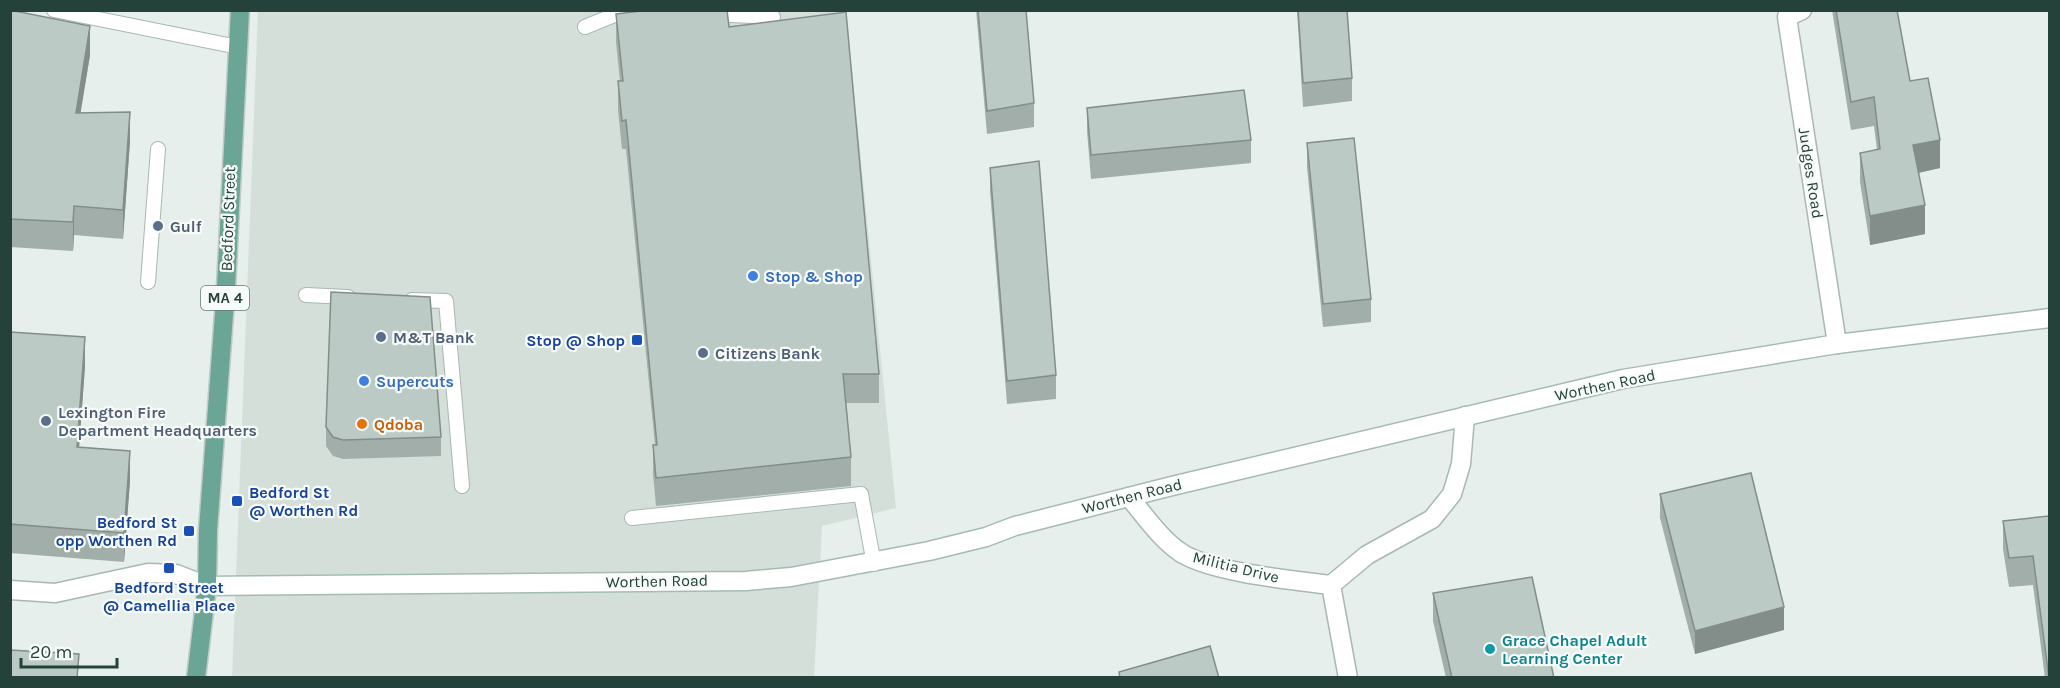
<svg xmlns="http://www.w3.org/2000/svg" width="2060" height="688" font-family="Karla,sans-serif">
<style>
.built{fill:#d4dfda}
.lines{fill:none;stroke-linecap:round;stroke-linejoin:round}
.service-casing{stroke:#a8b8b2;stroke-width:16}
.minor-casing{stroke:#a8b8b2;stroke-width:21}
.secondary-casing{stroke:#a4bbb3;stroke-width:21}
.primary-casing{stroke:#c2cac8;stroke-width:21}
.service{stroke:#fff;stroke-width:14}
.minor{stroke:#fff;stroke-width:18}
.secondary{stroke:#fff;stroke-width:18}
.primary{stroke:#6aa596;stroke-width:18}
.wall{fill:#a1aea9}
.shaded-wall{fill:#838d89}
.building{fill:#bbcac4;stroke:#838d89;stroke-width:1.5}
.service-dot{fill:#5c6f8a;stroke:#f7fbf9;stroke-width:2}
.shop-dot{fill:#3f7fe0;stroke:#f7fbf9;stroke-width:2}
.transit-dot{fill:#1a4fb4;stroke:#f7fbf9;stroke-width:2}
.food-dot{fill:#e8710a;stroke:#f7fbf9;stroke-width:2}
.culture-dot{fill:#0f9aa8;stroke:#f7fbf9;stroke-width:2}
.labels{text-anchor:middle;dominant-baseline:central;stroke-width:4.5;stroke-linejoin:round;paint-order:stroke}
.shield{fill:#f7fbf9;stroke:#637a73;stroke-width:1.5}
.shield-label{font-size:15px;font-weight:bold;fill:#24423a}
.street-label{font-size:16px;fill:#24423a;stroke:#f7fbf9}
.service-label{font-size:16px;font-weight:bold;fill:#4e5e75;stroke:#f7fbf9;text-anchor:start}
.shop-label{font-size:16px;font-weight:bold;fill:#366cbe;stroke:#f7fbf9;text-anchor:start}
.transit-label{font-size:16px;font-weight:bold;fill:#164399;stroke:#f7fbf9;text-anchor:end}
.food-label{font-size:16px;font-weight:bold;fill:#c56008;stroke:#f7fbf9;text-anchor:start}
.culture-label{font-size:16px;font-weight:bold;fill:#0d838f;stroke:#f7fbf9;text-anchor:start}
</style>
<rect width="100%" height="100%" fill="#e6efeb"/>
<!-- built -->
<path class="built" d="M 258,11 L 846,11 L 896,508 L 822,526 L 814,677 L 232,678 Z"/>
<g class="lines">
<defs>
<path id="service" d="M 54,10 L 238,47
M 710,14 L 773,17
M 585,27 L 624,11 L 655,12
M 148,282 L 158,149
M 306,295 L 348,297
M 412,300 L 446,301 L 462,486
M 632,518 L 861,494 L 874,564"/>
<path id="minor" d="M 1802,10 L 1787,17 L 1837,344
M 1129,497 C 1145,516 1162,541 1183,554 C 1216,573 1292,580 1331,585
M 10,590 L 55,593 L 148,573 L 176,574 L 207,586
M 1348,678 L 1331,585 L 1367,555 L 1432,519 L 1452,494 L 1461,464 L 1465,416"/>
<path id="secondary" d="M 207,586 L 746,581 L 791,577 L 929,551 L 986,537 L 1015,526 L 1172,486 L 1623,379 L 1837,344 L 2050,318"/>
<path id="primary" d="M 196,678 L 207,586 L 208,530 L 226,287 L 240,10"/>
</defs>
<!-- service casing -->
<use href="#service" class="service-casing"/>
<!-- minor casing -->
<use href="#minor" class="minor-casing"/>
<!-- secondary casing -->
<use href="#secondary" class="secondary-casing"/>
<!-- primary casing -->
<use href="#primary" class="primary-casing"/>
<!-- service -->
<use href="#service" class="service"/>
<!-- minor -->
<use href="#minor" class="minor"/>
<!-- secondary -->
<use href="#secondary" class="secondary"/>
<!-- primary -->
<use href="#primary" class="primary"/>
</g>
<!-- wall -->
<path class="wall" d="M 10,10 L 90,55 L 80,113 L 130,141 L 123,239 L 74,235 L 73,251 L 10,247 Z
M 976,10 L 1026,10 L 1034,103 L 1034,127 L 987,134 Z
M 1297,10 L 1347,10 L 1352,78 L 1352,101 L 1303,107 Z
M 1832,10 L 1897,10 L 1910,81 L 1940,168 L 1918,173 L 1925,234 L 1870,245 L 1860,182 L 1860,153 L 1877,150 L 1874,126 L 1851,130 Z
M 616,14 L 729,27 L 879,374 L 879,403 L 846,403 L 851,457 L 851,486 L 656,506 L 653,474 L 653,445 L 655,445 L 626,149 L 622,149 L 618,110 L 618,81 L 620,81 L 616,42 Z
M 1087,108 L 1251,140 L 1251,163 L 1091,179 L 1087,131 Z
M 1307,143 L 1371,299 L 1371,322 L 1323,327 L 1307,167 Z
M 990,168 L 1056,375 L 1056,399 L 1007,404 L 990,191 Z
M 10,332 L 85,366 L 79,447 L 130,480 L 124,562 L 10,553 Z
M 326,427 L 441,437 L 441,456 L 343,459 L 333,456 L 326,446 Z
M 1660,494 L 1784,630 L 1695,654 L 1660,518 Z
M 2049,516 L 2049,678 L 2045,678 L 2033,585 L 2009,587 L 2003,549 L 2003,521 Z
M 1433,593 L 1554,678 L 1446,678 L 1433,621 Z"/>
<!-- shaded-wall -->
<path class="shaded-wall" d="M 90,26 L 90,55 L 76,141 L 76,113 Z
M 130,112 L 130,141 L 123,239 L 123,210 Z
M 1940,140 L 1940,168 L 1913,174 L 1913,145 Z
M 1925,205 L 1925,234 L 1870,245 L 1870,216 Z
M 74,206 L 74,235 L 73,251 L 73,222 Z
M 85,337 L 85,366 L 77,476 L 77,447 Z
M 130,451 L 130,480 L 124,562 L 124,533 Z
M 1784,607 L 1784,630 L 1695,654 L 1695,631 Z"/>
<!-- building -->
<path class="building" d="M 10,10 L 90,26 L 76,113 L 130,112 L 123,210 L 74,206 L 73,222 L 10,219 Z
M 650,10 L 727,10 L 729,27 L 846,12 L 879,374 L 843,374 L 851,457 L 656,478 L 653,445 L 657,445 L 626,120 L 622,121 L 618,81 L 623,81 L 616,14 Z
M 978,10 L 1026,10 L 1034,103 L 987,111 Z
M 1298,10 L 1347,10 L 1352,78 L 1303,83 Z
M 1836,10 L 1897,10 L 1910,81 L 1928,78 L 1940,140 L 1913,145 L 1925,205 L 1870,216 L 1860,153 L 1880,149 L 1874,97 L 1851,102 Z
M 1244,90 L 1251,140 L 1091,155 L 1087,108 Z
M 1354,138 L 1371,299 L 1323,304 L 1307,143 Z
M 1039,161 L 1056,375 L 1007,381 L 990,168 Z
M 331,292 L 430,297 L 441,437 L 343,440 L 333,437 L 326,427 Z
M 10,332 L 85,337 L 77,447 L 130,451 L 124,533 L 10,524 Z
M 1751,473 L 1784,607 L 1695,631 L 1660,494 Z
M 2049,516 L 2049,678 L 2033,556 L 2009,558 L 2003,521 Z
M 1532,577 L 1554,678 L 1452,678 L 1433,593 Z
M 1210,646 L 1219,678 L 1120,678 L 1119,672 Z
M 10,650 L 79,654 L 77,678 L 10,678 Z"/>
<!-- markers -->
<g class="service-dot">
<circle cx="158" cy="226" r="6"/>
<circle cx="381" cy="337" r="6"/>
<circle cx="703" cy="353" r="6"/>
<circle cx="46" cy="421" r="6"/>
</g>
<g class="shop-dot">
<circle cx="753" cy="276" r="6"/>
<circle cx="364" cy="381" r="6"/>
</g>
<g class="transit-dot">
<rect x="631" y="334" width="12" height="12" rx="3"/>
<rect x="231" y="495" width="12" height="12" rx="3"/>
<rect x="183" y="525" width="12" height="12" rx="3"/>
<rect x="163" y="562" width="12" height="12" rx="3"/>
</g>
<circle class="food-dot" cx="362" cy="424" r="6"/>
<circle class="culture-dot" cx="1490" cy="649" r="6"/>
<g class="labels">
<!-- shield labels -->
<rect class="shield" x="201" y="286" width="48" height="24" rx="4.5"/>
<g class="shield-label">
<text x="225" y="298">MA 4</text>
</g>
<!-- street labels -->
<g class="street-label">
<text transform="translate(1811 173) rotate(81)">Judges Road</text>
<text transform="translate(228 219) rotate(-88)">Bedford Street</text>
<text transform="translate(1605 385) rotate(-12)">Worthen Road</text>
<text transform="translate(1132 496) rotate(-14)">Worthen Road</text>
<text transform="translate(1236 567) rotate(14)">Militia Drive</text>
<text transform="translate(657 581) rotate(-1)">Worthen Road</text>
</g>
<!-- service labels -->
<g class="service-label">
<text x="170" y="226">Gulf</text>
<text x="393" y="337">M&amp;T Bank</text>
<text x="715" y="353">Citizens Bank</text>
<text x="58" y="412">Lexington Fire<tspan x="58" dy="18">Department Headquarters</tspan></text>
</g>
<!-- shop labels -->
<g class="shop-label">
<text x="765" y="276">Stop &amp; Shop</text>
<text x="376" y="381">Supercuts</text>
</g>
<!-- transit labels -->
<g class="transit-label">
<text x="625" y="340">Stop @ Shop</text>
<text x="249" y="492" text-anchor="start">Bedford St<tspan x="249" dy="18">@ Worthen Rd</tspan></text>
<text x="177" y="522">Bedford St<tspan x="177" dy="18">opp Worthen Rd</tspan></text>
<text x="169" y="587" text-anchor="middle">Bedford Street<tspan x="169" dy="18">@ Camellia Place</tspan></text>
</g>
<!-- food labels -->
<g class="food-label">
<text x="374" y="424">Qdoba</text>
</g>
<!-- culture labels -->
<g class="culture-label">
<text x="1502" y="640">Grace Chapel Adult<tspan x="1502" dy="18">Learning Center</tspan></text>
</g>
</g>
<!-- border -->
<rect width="2060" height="688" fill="none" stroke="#24423a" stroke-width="24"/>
<!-- scale -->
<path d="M21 658v9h96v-9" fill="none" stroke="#24423a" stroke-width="3"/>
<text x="30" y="658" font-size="18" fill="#24423a" stroke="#f7fbf9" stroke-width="4.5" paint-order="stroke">20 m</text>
</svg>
